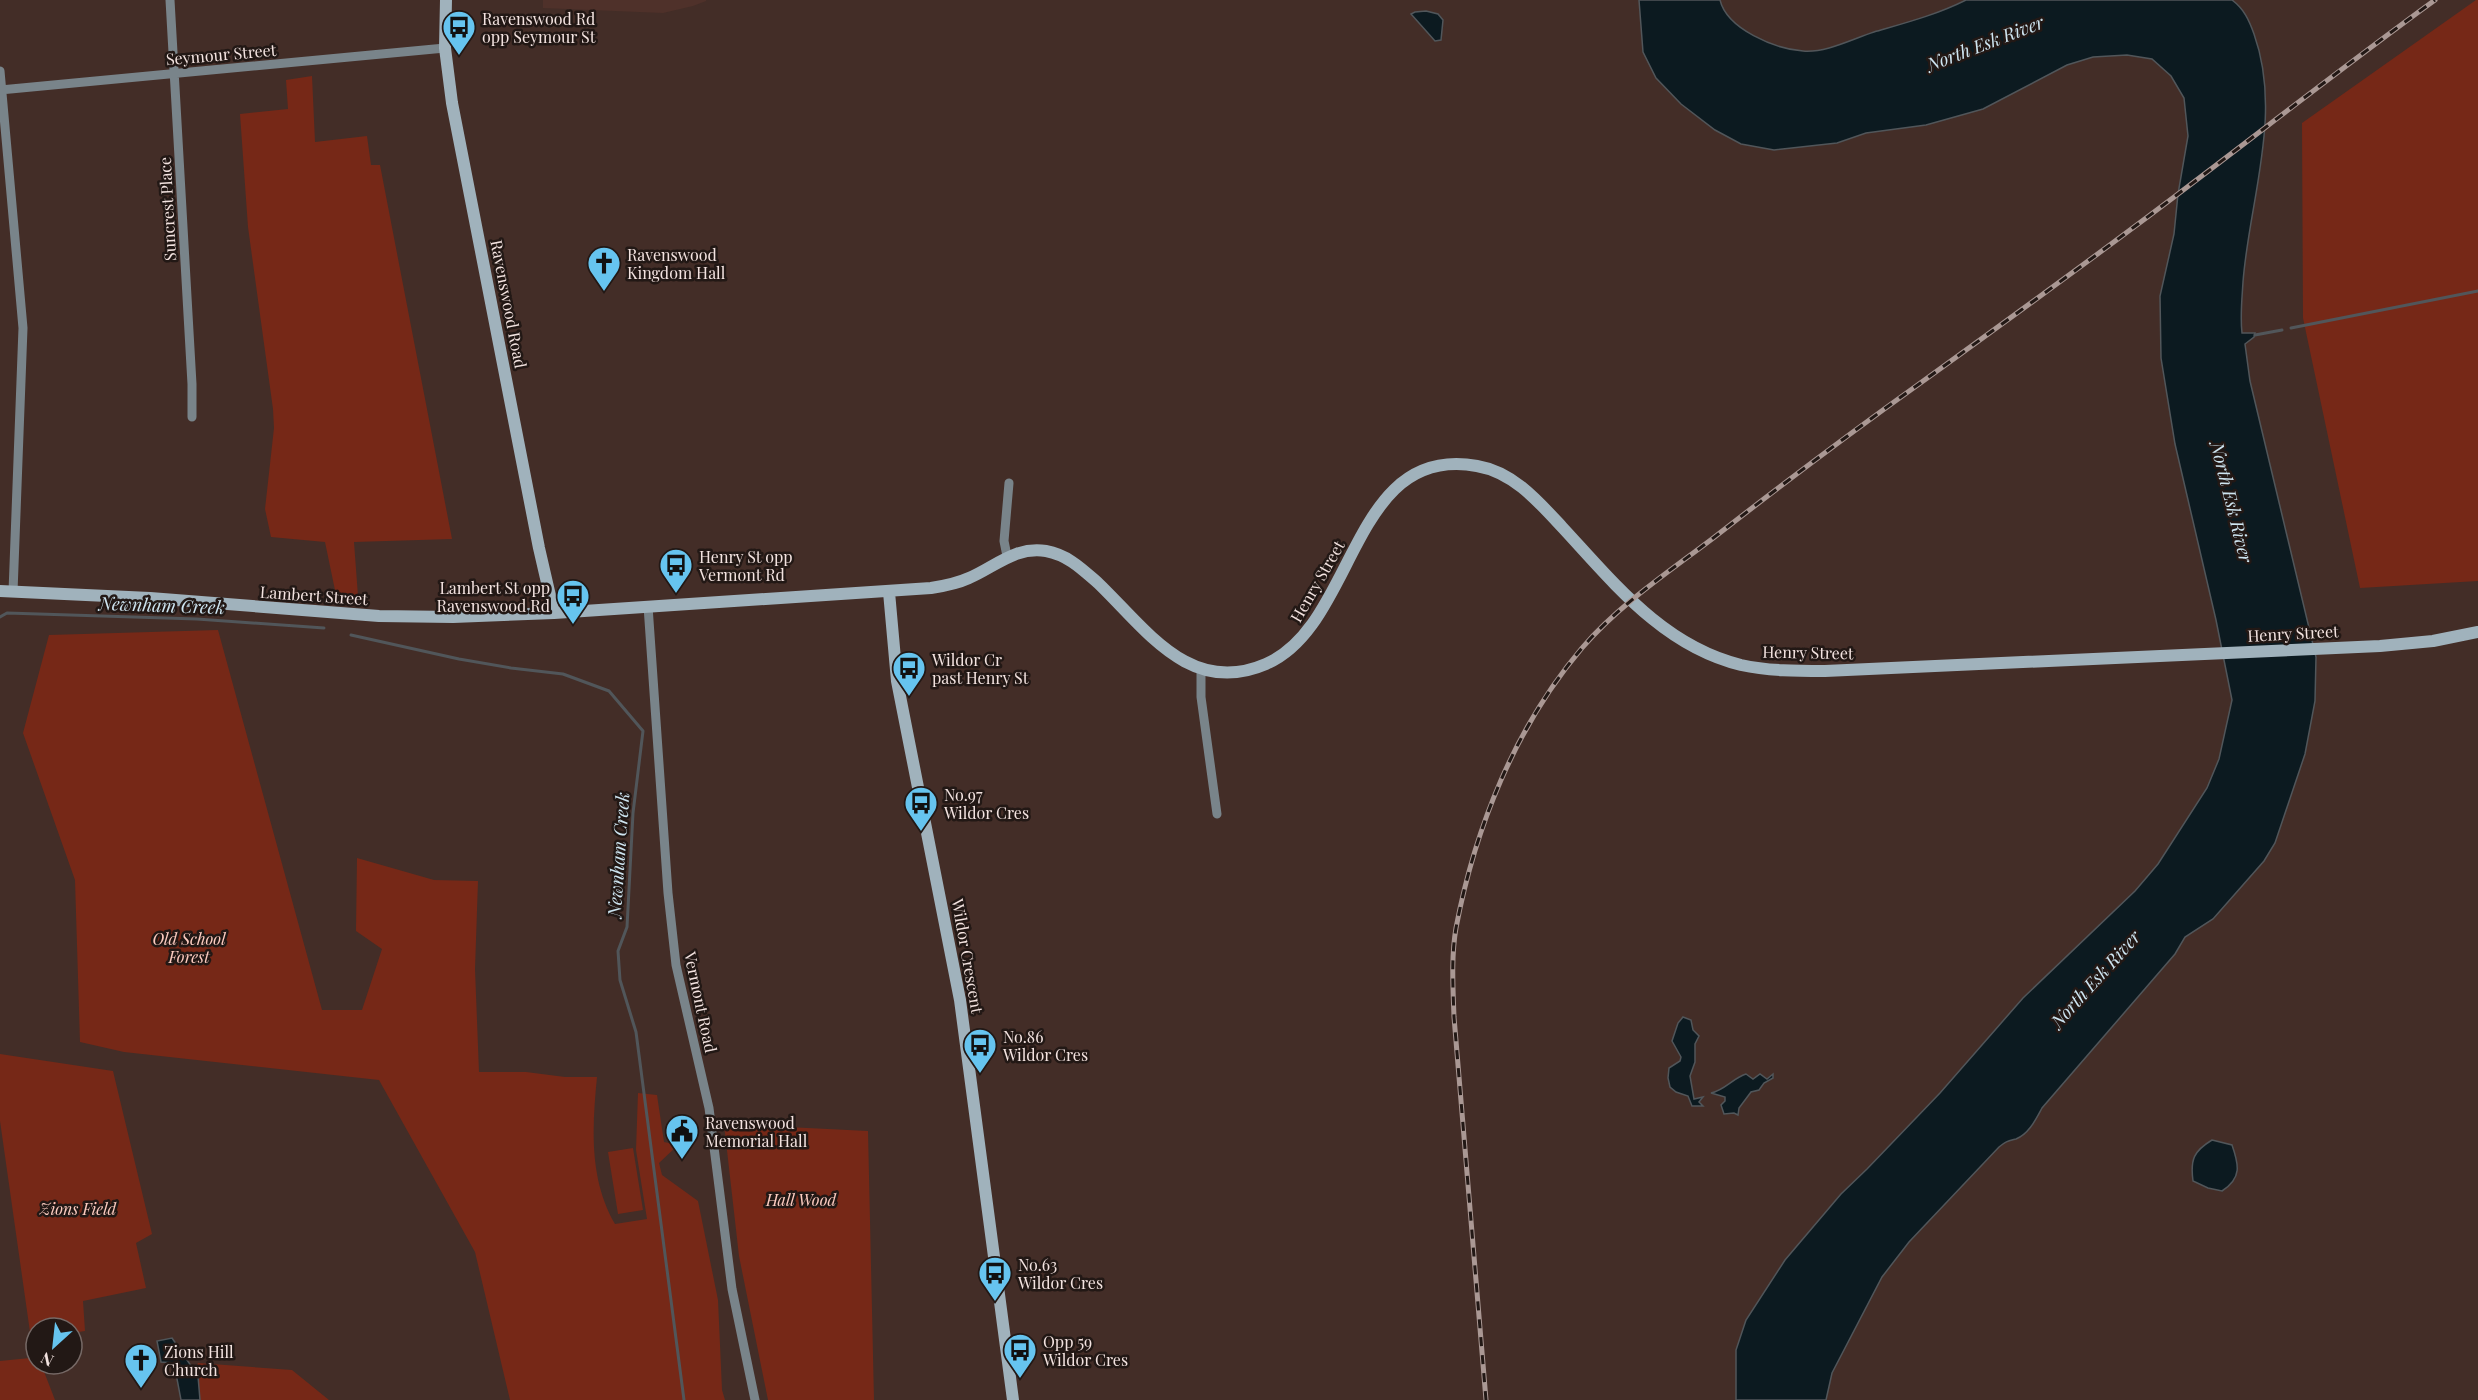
<svg xmlns="http://www.w3.org/2000/svg" width="2478" height="1400" font-family="'Playfair Display',serif">
<style>
.built{fill:#4f312a}
.green{fill:#762817}
.water{fill:#0c1a20;stroke:#51565a;stroke-width:1.5}
.lines{fill:none;stroke-linecap:round;stroke-linejoin:round}
.stream{stroke:#51565a;stroke-width:3}
.street{stroke:#79848a;stroke-width:9}
.secondary{stroke:#a0b2bc;stroke-width:12}
.rail-casing{stroke:#aa9894;stroke-width:5}
.rail{stroke:#221815;stroke-width:3;stroke-dasharray:9;stroke-linecap:butt}
.labels{text-anchor:middle;dominant-baseline:central;stroke-width:5;stroke-linejoin:round;paint-order:stroke}
.poi-label{font-size:16px;fill:#f3e3e0;stroke:#221815;text-anchor:start}
.street-label{font-size:16px;fill:#f3e3e0;stroke:#221815}
.park-label{font-size:16px;font-style:italic;fill:#fdccc0;stroke:#221815}
.water-label{font-size:18px;font-style:italic;fill:#cee5f1;stroke:#221815}
</style>
<rect width="100%" height="100%" fill="#432d27"/>
<!-- built -->
<path class="built" d="M 543,0 L 706,0 L 706,1 L 693,6 L 663,13 L 543,8 Z"/>
<!-- green -->
<path class="green" d="M 2476,0 L 2478,0 L 2478,581 L 2360,588 L 2303,318 L 2302,123 Z
M 312,76 L 315,142 L 367,136 L 371,165 L 380,165 L 452,539 L 354,542 L 358,596 L 336,595 L 325,542 L 271,537 L 265,509 L 274,428 L 273,409 L 248,227 L 240,114 L 288,109 L 286,80 Z
M 218,630 L 322,1010 L 362,1010 L 382,949 L 356,931 L 357,858 L 434,880 L 478,881 L 475,969 L 479,1072 L 526,1072 L 565,1077 L 597,1077 C 592,1128 589,1179 615,1224 L 647,1219 L 636,1150 L 638,1093 L 657,1095 L 664,1142 L 678,1145 L 659,1163 L 662,1175 L 698,1201 L 718,1300 L 722,1390 L 725,1400 L 510,1400 L 475,1252 L 379,1080 L 124,1052 L 80,1042 L 75,880 L 23,733 L 49,635 Z
M 0,1054 L 113,1071 L 152,1234 L 136,1243 L 146,1288 L 83,1301 L 85,1331 L 72,1333 L 72,1328 L 36,1328 L 36,1339 L 31,1339 L 0,1121 Z
M 724,1124 L 868,1131 L 874,1400 L 768,1400 L 739,1256 Z
M 633,1148 L 643,1210 L 618,1214 L 608,1152 Z
M 30,1358 L 43,1369 L 55,1400 L 0,1400 L 0,1361 Z
M 198,1363 L 292,1370 L 329,1400 L 182,1400 Z"/>
<!-- water -->
<path class="water" d="M 1639,0 L 1720,0 C 1727,29 1775,49 1803,51 C 1826,53 1852,39 1874,32 C 1905,23 1936,15 1966,0 L 2232,0 C 2244,9 2249,20 2254,34 C 2283,115 2249,201 2243,282 C 2242,299 2240,316 2242,333 L 2255,333 L 2254,337 L 2245,344 L 2250,381 L 2316,657 L 2315,701 L 2305,754 L 2275,843 L 2264,861 L 2213,919 L 2185,937 L 2175,954 L 2042,1108 C 2036,1119 2029,1134 2016,1139 C 2008,1141 2006,1141 1999,1147 L 1909,1242 L 1882,1277 L 1832,1373 L 1826,1400 L 1736,1400 L 1736,1350 L 1746,1320 L 1785,1260 L 1841,1194 L 1867,1169 L 1940,1093 L 2023,998 L 2135,891 L 2158,864 L 2207,788 L 2219,759 L 2232,700 L 2216,620 L 2175,444 L 2161,358 L 2160,296 L 2174,234 L 2178,194 L 2188,136 L 2184,98 L 2171,76 L 2152,59 L 2127,55 L 2093,57 L 2067,65 L 1983,109 L 1926,125 L 1866,133 L 1837,143 L 1774,150 L 1741,144 L 1715,130 L 1681,104 L 1656,78 L 1643,52 Z
M 1426,11 L 1438,14 L 1443,20 L 1441,40 L 1435,41 L 1411,14 L 1415,12 Z
M 1683,1017 L 1691,1020 L 1693,1030 L 1699,1036 L 1695,1044 L 1695,1062 L 1690,1076 L 1694,1099 L 1703,1097 L 1699,1102 L 1703,1106 L 1692,1106 L 1688,1096 L 1676,1092 L 1670,1087 L 1668,1078 L 1669,1068 L 1680,1061 L 1681,1057 L 1672,1041 L 1678,1023 Z
M 1746,1074 L 1753,1079 L 1760,1074 L 1767,1079 L 1773,1074 L 1773,1078 L 1764,1083 L 1759,1090 L 1751,1092 L 1739,1108 L 1738,1115 L 1734,1113 L 1724,1114 L 1721,1105 L 1725,1101 L 1725,1097 L 1711,1093 C 1725,1090 1733,1078 1746,1074 Z
M 2212,1140 L 2232,1145 C 2239,1165 2242,1178 2222,1191 L 2208,1188 L 2193,1181 C 2190,1159 2194,1151 2212,1140 Z
M 172,1338 L 198,1376 L 200,1400 L 181,1400 L 174,1363 L 161,1362 L 157,1341 Z"/>
<g class="lines">
<!-- stream -->
<path class="stream" d="M 2291,328 L 2478,291
M 2255,335 L 2282,330
M 0,617 L 7,613 L 197,619 L 324,628
M 351,635 L 459,659 L 511,668 L 563,674 L 609,691 L 643,731 L 633,813 L 627,927 L 618,951 L 620,980 L 636,1032 L 684,1400"/>
<!-- street -->
<path class="street" d="M 170,0 L 192,384 L 192,417
M 0,71 L 23,328 L 13,592
M 0,90 L 445,48
M 1007,556 L 1004,541 L 1009,483
M 648,606 L 668,893 L 676,965 L 709,1108 L 732,1289 L 755,1400
M 1201,670 L 1201,697 L 1217,814"/>
<!-- secondary -->
<path class="secondary" d="M 446,0 L 445,48 L 452,103 L 539,548 L 554,613
M 0,591 L 150,598 L 379,616 L 453,617 L 554,613 L 931,588 C 944,586 956,584 969,578 C 995,567 1015,546 1046,551 C 1068,555 1082,569 1098,583 C 1146,629 1190,697 1266,664 C 1357,625 1350,443 1477,466 C 1513,472 1538,501 1562,527 C 1614,583 1663,646 1741,665 C 1769,671 1797,671 1825,671 L 2380,646 L 2433,641 L 2478,632
M 889,592 L 897,681 L 960,1000 L 1013,1400"/>
<defs>
<path id="rail" d="M 1486,1400 L 1454,1017 C 1453,988 1451,957 1456,928 C 1475,828 1515,727 1582,648 C 1619,605 1667,573 1712,539 C 1780,486 1849,434 1919,384 C 1991,332 2063,280 2134,227 C 2235,152 2333,74 2435,0"/>
</defs>
<!-- rail casing -->
<use href="#rail" class="rail-casing"/>
<!-- rail -->
<use href="#rail" class="rail"/>
</g>
<!-- icons -->
<defs>
<symbol id="bus-pin" viewBox="-11 -11 22 30"><path d="M0 17L-7.5 6A9.5 9.5 0 1 1 7.5 6Z" fill="#66c4ef" stroke="#221815"/><path d="M-5-6H5V4H4V6H2V4H-2V6H-4V4H-5ZM-3.5-4V0h7V-4ZM-3.5 1.2v1.5H-2V1.2ZM2 1.2v1.5H3.5V1.2Z" fill="#111"/></symbol>
<symbol id="church-pin" viewBox="-11 -11 22 30"><path d="M0 17L-7.5 6A9.5 9.5 0 1 1 7.5 6Z" fill="#66c4ef" stroke="#221815"/><path d="M-1.2-6h2.4v3.5h3.3v2.4h-3.3V6h-2.4V-.1h-3.3v-2.4h3.3Z" fill="#111"/></symbol>
<symbol id="civic-pin" viewBox="-11 -11 22 30"><path d="M0 17L-7.5 6A9.5 9.5 0 1 1 7.5 6Z" fill="#66c4ef" stroke="#221815"/><path d="M-.6-6.5H3V-4.5H.6V-3L4-1V1h2V6H-6V1h2V-1L-.6-3ZM-1.2 2.5V6h2.4V2.5Z" fill="#111"/></symbol>
</defs>
<g fill-rule="evenodd">
<use href="#bus-pin" x="440" y="8" width="38" height="52"/>
<use href="#church-pin" x="585" y="244" width="38" height="52"/>
<use href="#bus-pin" x="657" y="546" width="38" height="52"/>
<use href="#bus-pin" x="554" y="577" width="38" height="52"/>
<use href="#bus-pin" x="890" y="649" width="38" height="52"/>
<use href="#bus-pin" x="902" y="784" width="38" height="52"/>
<use href="#bus-pin" x="961" y="1026" width="38" height="52"/>
<use href="#civic-pin" x="663" y="1112" width="38" height="52"/>
<use href="#bus-pin" x="976" y="1254" width="38" height="52"/>
<use href="#bus-pin" x="1001" y="1331" width="38" height="52"/>
<use href="#church-pin" x="122" y="1341" width="38" height="52"/>
</g>
<g class="labels">
<!-- poi labels -->
<g class="poi-label">
<text x="482" y="18">Ravenswood Rd<tspan x="482" dy="18">opp Seymour St</tspan></text>
<text x="627" y="254">Ravenswood<tspan x="627" dy="18">Kingdom Hall</tspan></text>
<text x="699" y="556">Henry St opp<tspan x="699" dy="18">Vermont Rd</tspan></text>
<text x="550" y="587" text-anchor="end">Lambert St opp<tspan x="550" dy="18">Ravenswood Rd</tspan></text>
<text x="932" y="659">Wildor Cr<tspan x="932" dy="18">past Henry St</tspan></text>
<text x="944" y="794">No.97<tspan x="944" dy="18">Wildor Cres</tspan></text>
<text x="1003" y="1036">No.86<tspan x="1003" dy="18">Wildor Cres</tspan></text>
<text x="705" y="1122">Ravenswood<tspan x="705" dy="18">Memorial Hall</tspan></text>
<text x="1018" y="1264">No.63<tspan x="1018" dy="18">Wildor Cres</tspan></text>
<text x="1043" y="1341">Opp 59<tspan x="1043" dy="18">Wildor Cres</tspan></text>
<text x="164" y="1351">Zions Hill<tspan x="164" dy="18">Church</tspan></text>
</g>
<!-- street labels -->
<g class="street-label">
<text transform="translate(221 54) rotate(-5)">Seymour Street</text>
<text transform="translate(167 209) rotate(-93)">Suncrest Place</text>
<text transform="translate(509 304) rotate(79)">Ravenswood Road</text>
<text transform="translate(1317 581) rotate(-60)">Henry Street</text>
<text transform="translate(314 595) rotate(4)">Lambert Street</text>
<text transform="translate(2293 633) rotate(-3)">Henry Street</text>
<text transform="translate(1808 652) rotate(1)">Henry Street</text>
<text transform="translate(968 956) rotate(80)">Wildor Crescent</text>
<text transform="translate(701 1002) rotate(78)">Vermont Road</text>
</g>
<!-- park labels -->
<g class="park-label">
<text x="189" y="938">Old School<tspan x="189" dy="18">Forest</tspan></text>
<text x="801" y="1199">Hall Wood</text>
<text x="78" y="1208">Zions Field</text>
</g>
<!-- water labels -->
<g class="water-label">
<text transform="translate(1985 43) rotate(-21)">North Esk River</text>
<text transform="translate(2232 502) rotate(76)">North Esk River</text>
<text transform="translate(162 605) rotate(2)">Newnham Creek</text>
<text transform="translate(618 855) rotate(-86)">Newnham Creek</text>
<text transform="translate(2095 979) rotate(-48)">North Esk River</text>
</g>
</g>
<!-- north arrow -->
<g transform="translate(54 1346) rotate(207)"><circle r="28" fill="#221815" stroke="#766966" stroke-width="1.5"/>
<path d="M0-4.5L10 22L0 15L-10 22Z" fill="#66c4ef"/>
<text y="-9" font-size="16" font-weight="bold" text-anchor="middle" fill="#f3e3e0">N</text>
</g>
</svg>
